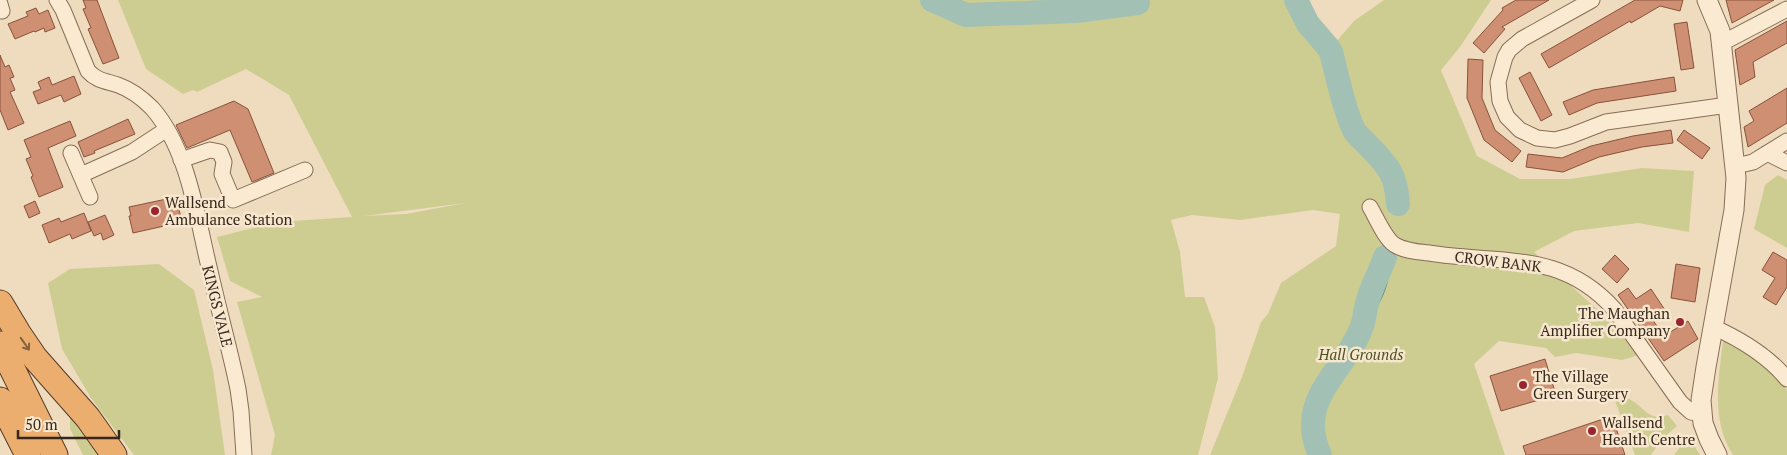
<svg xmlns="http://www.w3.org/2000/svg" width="1787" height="455" font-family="'PT Serif',serif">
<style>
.green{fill:#cdcd92;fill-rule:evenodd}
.water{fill:#a2c1b4;stroke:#698f81}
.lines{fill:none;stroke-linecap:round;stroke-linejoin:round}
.river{stroke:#a2c1b4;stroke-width:24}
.building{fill:#cf8f72;stroke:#88523b}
.minor-casing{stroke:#886c56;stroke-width:17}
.tertiary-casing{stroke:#886c56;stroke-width:21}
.trunk-casing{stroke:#553a2b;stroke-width:27}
.minor{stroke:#faead1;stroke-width:15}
.tertiary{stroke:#faead1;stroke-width:19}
.trunk{stroke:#ecae6e;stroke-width:25}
.oneway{stroke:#886340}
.poi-dot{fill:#992431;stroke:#f6e7ce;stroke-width:2}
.labels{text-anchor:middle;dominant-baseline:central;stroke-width:5;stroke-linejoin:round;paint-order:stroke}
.poi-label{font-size:15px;fill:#37261b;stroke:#f6e7ce;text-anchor:start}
.street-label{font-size:15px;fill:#37261b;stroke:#f6e7ce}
.park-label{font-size:15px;font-style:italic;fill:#4d5421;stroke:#f6e7ce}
</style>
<rect width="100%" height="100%" fill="#efdcbe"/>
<!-- green -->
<path class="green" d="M 118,0 L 1289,0 L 1322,58 L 1354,21 L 1384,0 L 1491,0 L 1460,47 L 1441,70 L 1477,156 L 1520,179 L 1570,179 L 1642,168 L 1694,171 L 1689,232 L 1638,223 L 1574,231 L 1534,252 L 1600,312 L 1639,355 L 1622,360 L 1576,353 L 1555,357 L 1546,348 L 1499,341 L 1474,364 L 1505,455 L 1210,455 L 1242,377 L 1261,322 L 1268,314 L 1281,283 L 1336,246 L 1340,214 L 1313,210 L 1240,220 L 1192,215 L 1171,220 L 1180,252 L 1185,297 L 1204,297 L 1215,327 L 1218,378 L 1198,455 L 271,455 L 275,435 L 237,302 L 262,297 L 230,281 L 217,237 L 277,222 L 352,217 L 289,95 L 246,69 L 197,92 L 193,90 L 183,94 L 146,69 ZM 465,203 L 406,214 L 364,216 Z
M 1778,175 L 1787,180 L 1787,248 L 1754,229 L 1765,185 Z
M 159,264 L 194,290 L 213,370 L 225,455 L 134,455 L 91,398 L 62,349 L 48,283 L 70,269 Z
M 1727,340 L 1763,365 L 1787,390 L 1787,455 L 1733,455 C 1711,421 1718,380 1723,342 Z
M 1623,397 C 1644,402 1645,423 1668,415 L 1677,426 L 1662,439 L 1651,455 L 1635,455 L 1614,398 Z
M 70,414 L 99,455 L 83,455 L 70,429 Z
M 1692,442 L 1700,455 L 1674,455 L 1680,447 Z"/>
<!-- water -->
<path class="water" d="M 1380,255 L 1390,259 C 1389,290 1381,302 1363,326 L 1358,318 L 1359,312 L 1354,312 L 1355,306 L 1360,302 L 1358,298 L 1362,286 Z"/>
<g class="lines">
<!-- river -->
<path class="river" d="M 932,0 L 966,15 L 1076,11 L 1138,3
M 1296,0 L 1308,24 L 1327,46 L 1331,52 C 1337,74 1344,111 1354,130 C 1357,135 1363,140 1367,144 C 1388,166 1396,173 1398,204
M 1320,455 C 1294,398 1346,372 1362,326 C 1365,318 1365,309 1368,300 C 1372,285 1380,272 1385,257"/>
</g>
<!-- building -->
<path class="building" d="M 83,0 L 97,0 L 119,58 L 103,64 L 88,29 L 91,28 L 83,9 L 86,8 Z
M 1516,0 L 1549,0 L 1502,27 L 1505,29 L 1484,53 L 1473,43 L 1503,10 L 1502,8 Z
M 1635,0 L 1683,0 L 1680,11 L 1660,6 L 1631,23 L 1630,21 L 1549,68 L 1541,54 Z
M 1726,0 L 1774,0 L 1732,23 Z
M 36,8 L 39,14 L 48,10 L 55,28 L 45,32 L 44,28 L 35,32 L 34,31 L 15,39 L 8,24 L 28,16 L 26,12 Z
M 1787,21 L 1787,43 L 1753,62 L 1755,77 L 1740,85 L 1735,50 Z
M 1687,22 L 1694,68 L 1681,70 L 1674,24 Z
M 0,55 L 5,67 L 9,65 L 14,77 L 10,78 L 15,90 L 10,92 L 24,123 L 8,130 L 0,110 Z
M 1468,59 L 1483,60 L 1482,98 L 1495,130 L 1521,151 L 1512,162 L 1484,140 L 1467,98 Z
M 1530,72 L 1552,115 L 1541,121 L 1519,78 Z
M 74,76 L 81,94 L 64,102 L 61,95 L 38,104 L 33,92 L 41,89 L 38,82 L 49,77 L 52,85 Z
M 1674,77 L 1676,91 L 1597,103 L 1569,115 L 1563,102 L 1593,90 Z
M 1787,88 L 1787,123 L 1748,147 L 1744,127 L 1754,121 L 1749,111 Z
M 234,101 L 248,109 L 274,173 L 252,182 L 230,130 L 187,148 L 176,125 Z
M 128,119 L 135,134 L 94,151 L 95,153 L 84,157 L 78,142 Z
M 70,121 L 76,136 L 48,148 L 63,187 L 39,197 L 31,177 L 33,176 L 26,159 L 31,157 L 24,140 Z
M 1671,130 L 1673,143 L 1642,147 L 1599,157 L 1563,172 L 1526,167 L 1528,154 L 1562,158 L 1591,146 L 1633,136 Z
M 1684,130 L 1710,148 L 1702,159 L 1677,140 Z
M 176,197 L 182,222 L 133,233 L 129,216 L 131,216 L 129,207 Z
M 35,201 L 40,213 L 29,218 L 24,206 Z
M 84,213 L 91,231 L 72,239 L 70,234 L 49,243 L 42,225 L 59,218 L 61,222 Z
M 105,215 L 114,235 L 103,240 L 101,233 L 94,236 L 88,222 Z
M 1773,252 L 1787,260 L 1787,287 L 1776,305 L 1763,297 L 1775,278 L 1762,270 Z
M 1615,255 L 1629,269 L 1617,283 L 1602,269 Z
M 1676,264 L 1700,268 L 1695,302 L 1671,298 Z
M 1628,288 L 1636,299 L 1651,289 L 1665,310 L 1652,319 L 1664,336 L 1688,321 L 1698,339 L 1664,361 L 1618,295 Z
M 1545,359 L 1556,395 L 1501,411 L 1490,376 Z
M 1612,416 L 1625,455 L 1526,455 L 1523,446 Z"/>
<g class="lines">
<defs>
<path id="minor" d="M 57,0 L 63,10 L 88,71 C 97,81 106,81 118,85 C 132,90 142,98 152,108 C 189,150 197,219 210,271 C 219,311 230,350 238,389 L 241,411 L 244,455
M 1592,0 L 1522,39 L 1509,50 L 1505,57 L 1498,82 L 1500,101 L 1507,117 L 1520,130 L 1537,138 L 1555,140 L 1570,136 L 1606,122 L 1728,105
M 0,4 L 2,11
M 1722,43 L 1787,9
M 71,153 L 90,197
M 1767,153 L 1787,163
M 181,160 L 210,150 L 220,152 L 224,162 L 222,174 L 233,200 L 305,170
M 1736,166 L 1753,162 L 1787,141
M 81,175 L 132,152 L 167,129
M 1370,207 C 1376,217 1385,239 1395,245 C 1406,252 1423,252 1436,254 C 1504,264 1562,251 1614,309 L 1680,402 L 1691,412 L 1702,414
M 1713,327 C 1740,339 1768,356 1787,379"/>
<path id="tertiary" d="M 1707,0 L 1720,31 L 1736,178 L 1734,210 L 1706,367 L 1701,400 L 1703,423 L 1709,439 L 1717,455"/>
<path id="trunk" d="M 0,303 L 18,333 L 35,358 L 88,418 L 114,455
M 0,344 L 55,455
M 0,400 L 28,455"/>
</defs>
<!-- minor casing -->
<use href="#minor" class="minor-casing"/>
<!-- tertiary casing -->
<use href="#tertiary" class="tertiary-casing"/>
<!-- trunk casing -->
<use href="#trunk" class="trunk-casing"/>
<!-- minor -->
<use href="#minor" class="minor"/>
<!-- tertiary -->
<use href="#tertiary" class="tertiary"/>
<!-- trunk -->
<use href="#trunk" class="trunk"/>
</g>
<!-- one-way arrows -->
<defs><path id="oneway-shaft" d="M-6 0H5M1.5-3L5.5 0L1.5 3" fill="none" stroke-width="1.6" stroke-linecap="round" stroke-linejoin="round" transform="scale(1.25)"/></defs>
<use class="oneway" href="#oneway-shaft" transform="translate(25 344) rotate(55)"/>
<!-- markers -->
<g class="poi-dot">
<circle cx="155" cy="211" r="5"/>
<circle cx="1680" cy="322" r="5"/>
<circle cx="1523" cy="385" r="5"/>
<circle cx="1592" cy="431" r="5"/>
</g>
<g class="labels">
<!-- poi labels -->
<g class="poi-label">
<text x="165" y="202">Wallsend<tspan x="165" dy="17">Ambulance Station</tspan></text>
<text x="1670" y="313" text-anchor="end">The Maughan<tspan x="1670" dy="17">Amplifier Company</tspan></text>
<text x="1533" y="376">The Village<tspan x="1533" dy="17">Green Surgery</tspan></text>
<text x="1602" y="422">Wallsend<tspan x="1602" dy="17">Health Centre</tspan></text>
</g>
<!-- street labels -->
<g class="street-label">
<text transform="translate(1498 261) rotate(7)">CROW BANK</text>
<text transform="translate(218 306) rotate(76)">KINGS VALE</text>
</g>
<!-- park labels -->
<g class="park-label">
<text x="1361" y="354">Hall Grounds</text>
</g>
</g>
<!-- scale -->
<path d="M18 430v8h101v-8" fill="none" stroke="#37261b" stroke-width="2.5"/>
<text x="25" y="430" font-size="15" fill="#37261b" stroke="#f6e7ce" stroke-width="4" paint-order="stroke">50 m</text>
</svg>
